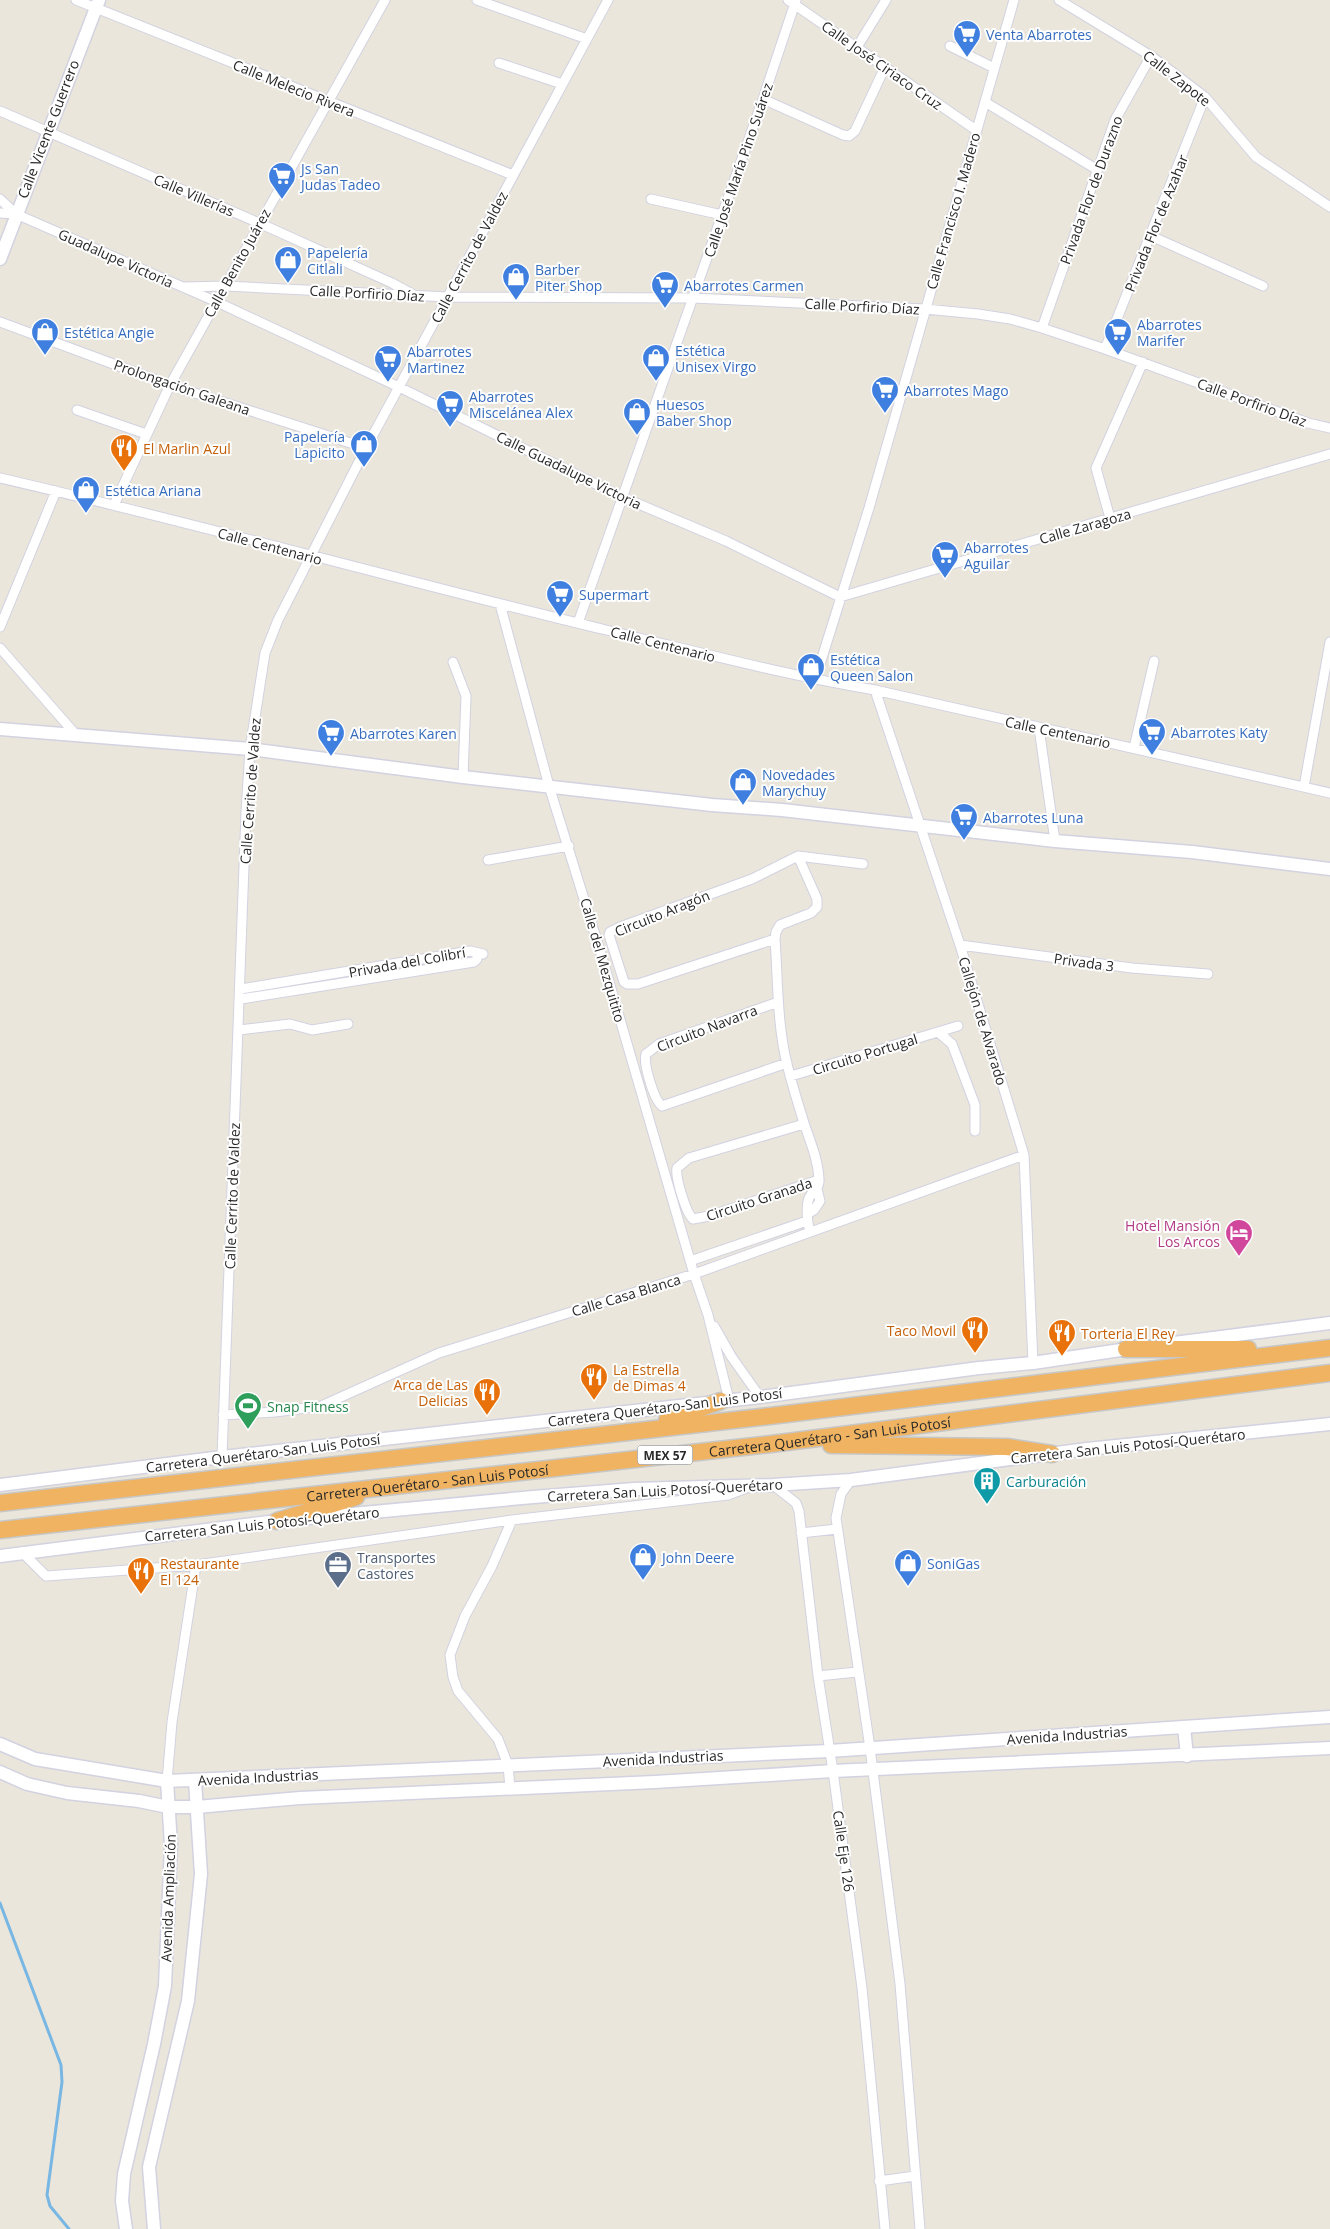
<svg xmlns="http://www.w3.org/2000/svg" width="1330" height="2229" font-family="'Open Sans',sans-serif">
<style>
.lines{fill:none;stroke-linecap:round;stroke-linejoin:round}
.stream{stroke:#78b7e3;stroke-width:3}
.street-casing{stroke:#d2d2e1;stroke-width:11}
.secondary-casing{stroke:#d2d2e1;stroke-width:15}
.highway-casing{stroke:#c7c7c7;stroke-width:19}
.street{stroke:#fff;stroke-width:9}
.secondary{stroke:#fff;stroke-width:12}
.highway{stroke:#efb362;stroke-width:16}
.labels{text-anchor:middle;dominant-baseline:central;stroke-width:4;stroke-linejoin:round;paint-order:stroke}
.shield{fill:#fff;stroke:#696969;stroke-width:1}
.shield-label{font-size:12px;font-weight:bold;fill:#292929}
.shop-label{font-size:14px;fill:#366cbe;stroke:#fff;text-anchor:start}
.street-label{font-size:14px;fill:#292929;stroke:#fff}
.food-label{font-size:14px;fill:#c56008;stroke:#fff;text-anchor:start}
.hotel-label{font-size:14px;fill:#b23c85;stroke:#fff;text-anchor:end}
.leisure-label{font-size:14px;fill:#27864d;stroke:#fff;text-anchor:start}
.culture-label{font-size:14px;fill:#0d838f;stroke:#fff;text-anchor:start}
.service-label{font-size:14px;fill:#4e5e75;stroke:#fff;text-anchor:start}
</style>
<rect width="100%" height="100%" fill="#eae6dc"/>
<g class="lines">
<!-- stream -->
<path class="stream" d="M 0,1903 L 61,2065 L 62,2082 L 47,2195 L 50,2206 L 69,2229"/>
<defs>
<path id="street" d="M 76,0 L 513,175
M 477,0 L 587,39
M 788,0 L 976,130
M 1059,0 L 1151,56 L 1205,97 L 1256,157 L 1330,207
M 950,46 L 994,68
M 857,47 L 886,0
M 499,63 L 562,84
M 763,99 L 843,135 L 849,136 L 855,131 L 885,67
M 985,102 L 1096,169
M 0,111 L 259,223 L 392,283 L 414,295
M 0,199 L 16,214 L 217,302 L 399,387 L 622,497 L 726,541 L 840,597 L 1330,454
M 651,199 L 722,215
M 0,213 L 16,214
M 1151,236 L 1263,286
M 185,287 L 226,286 L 448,297 L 693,298 L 925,309 L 978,314 L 1010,319 L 1042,328 L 1105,349 L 1308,423 L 1330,428
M 0,322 L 170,385 L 366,448
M 1042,328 L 1115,120 L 1151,56
M 1105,349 L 1205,97
M 77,410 L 146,434
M 0,478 C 203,525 403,581 606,630 C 695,651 784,675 875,690 L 1330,793
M 114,505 L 170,385 L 385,0
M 1110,518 L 1096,468 L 1143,362
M 500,604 L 549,786 L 601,954 L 694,1274 L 708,1315 L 729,1400
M 578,623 L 763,99 L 796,0
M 0,627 L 56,491
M 0,648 L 77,736
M 453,662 L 466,696 L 463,777
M 815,680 L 869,508 L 1014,0
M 875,690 L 960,945 L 1024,1155 L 1033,1363
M 1039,728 L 1055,841
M 1134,748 L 1154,661
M 1304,787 L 1330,642
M 798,856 L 817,899 L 817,907 L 811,913 L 780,925 L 776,932 L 775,939 C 778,980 777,1024 787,1064 C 792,1084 798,1104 804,1123 C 810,1141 818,1159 819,1179 C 820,1188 813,1190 809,1198 C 806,1206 807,1223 810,1231
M 488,860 L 569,846
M 775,939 L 638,984 L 627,984 L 624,982 L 609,935 L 610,932 L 620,927 L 752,879 L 798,856 L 863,864
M 960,945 L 1132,968 L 1208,974
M 241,989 L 470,951 L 483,954
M 241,999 L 474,962 L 477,959 L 477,954
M 778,1002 L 659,1044 L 646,1054 C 643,1064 654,1100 662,1106 L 787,1063
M 239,1030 L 290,1024 L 312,1030 L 348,1024
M 938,1032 L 952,1044 L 975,1105 L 975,1131
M 791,1076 L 958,1026
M 804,1124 L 689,1158 L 677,1168 C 675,1177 686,1213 693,1219 L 709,1216 L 819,1180
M 809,1213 L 814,1210 L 820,1201 L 817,1189
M 690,1261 L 807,1221
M 714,1326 L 731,1356 L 760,1397
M 223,1415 L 275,1412 L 321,1406 L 439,1353 L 694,1274 L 1024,1155
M 222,1457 L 246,812 L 250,749 L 265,653 L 278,620 L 366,448 L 608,0
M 851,1480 L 841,1494 L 836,1518 L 870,1748 L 900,1984 L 920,2229
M 773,1485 L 796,1503 L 799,1511 L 818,1676 L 833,1771 L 862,1988 L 885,2229
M 801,1533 L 837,1529
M 22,1552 L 46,1576 L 196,1565 L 512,1520 L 728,1495 L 744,1489
M 818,1676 L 857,1672
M 167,1781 L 172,1722 L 196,1565
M 510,1788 L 508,1765 L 498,1739 L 458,1691 L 453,1677 L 450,1655 L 465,1616 L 492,1566 L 512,1520
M 879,2181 L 915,2176"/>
<path id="secondary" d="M 0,259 L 99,0
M 0,729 L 250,749 L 463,777 L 712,805 L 782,810 L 1055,841 L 1192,852 L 1330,869
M 1174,1343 L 1330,1323
M 0,1485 L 222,1457 L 760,1397 L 979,1368 L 1033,1363 L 1134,1348
M 0,1556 L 277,1521 L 533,1497 L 634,1489 L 773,1485 L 851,1480 L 1087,1449 L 1330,1424
M 1184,1727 L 1187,1756
M 0,1744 L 35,1759 L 167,1781 L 829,1751 L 1330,1717
M 0,1772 L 27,1784 L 67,1793 L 139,1801 L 168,1807 L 197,1807 L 300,1798 L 655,1782 L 833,1771 L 1330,1748
M 126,2229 L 122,2201 L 124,2174 L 154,2044 L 165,1986 L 171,1845 L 167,1781
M 154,2229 L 149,2167 L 188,2001 L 201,1874 L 195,1781"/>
<g id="highway">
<path d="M 1126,1349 L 1248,1349"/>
<path d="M 667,1420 L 721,1401"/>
<path d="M 831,1445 L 1007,1447 L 1052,1454"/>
<path d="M 0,1503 L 770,1416 L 1330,1348"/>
<path d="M 277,1521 L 356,1497"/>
<path id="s1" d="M 0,1530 L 771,1444 L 1330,1373"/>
</g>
</defs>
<!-- street casing -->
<use href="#street" class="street-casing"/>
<!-- secondary casing -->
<use href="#secondary" class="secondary-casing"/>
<!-- highway casing -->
<use href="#highway" class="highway-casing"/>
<!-- street -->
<use href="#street" class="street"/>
<!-- secondary -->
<use href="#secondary" class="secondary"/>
<!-- highway -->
<use href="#highway" class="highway"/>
</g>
<!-- icons -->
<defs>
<symbol id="supermarket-pin" viewBox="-11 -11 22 30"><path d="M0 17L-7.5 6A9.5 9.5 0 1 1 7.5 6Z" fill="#3f7fe0" stroke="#fff"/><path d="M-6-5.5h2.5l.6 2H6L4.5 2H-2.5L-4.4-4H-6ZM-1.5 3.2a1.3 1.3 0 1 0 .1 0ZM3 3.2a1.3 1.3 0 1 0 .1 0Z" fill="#fff"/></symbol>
<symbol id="shop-pin" viewBox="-11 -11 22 30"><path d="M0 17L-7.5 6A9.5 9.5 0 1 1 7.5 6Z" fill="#3f7fe0" stroke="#fff"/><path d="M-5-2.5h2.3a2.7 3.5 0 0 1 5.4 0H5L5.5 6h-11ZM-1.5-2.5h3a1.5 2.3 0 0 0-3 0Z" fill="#fff"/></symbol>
<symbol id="restaurant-pin" viewBox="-11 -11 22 30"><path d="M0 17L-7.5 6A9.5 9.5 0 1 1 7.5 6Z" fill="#e8710a" stroke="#fff"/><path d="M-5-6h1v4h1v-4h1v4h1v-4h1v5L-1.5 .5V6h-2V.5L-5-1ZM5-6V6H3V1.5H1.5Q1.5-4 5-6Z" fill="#fff"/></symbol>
<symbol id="hotel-pin" viewBox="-11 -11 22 30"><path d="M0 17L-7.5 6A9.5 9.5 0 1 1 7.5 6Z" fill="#d1479c" stroke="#fff"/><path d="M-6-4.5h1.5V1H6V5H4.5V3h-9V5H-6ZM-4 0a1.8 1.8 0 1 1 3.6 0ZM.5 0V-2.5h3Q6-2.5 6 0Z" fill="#fff"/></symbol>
<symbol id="stadium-pin" viewBox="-11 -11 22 30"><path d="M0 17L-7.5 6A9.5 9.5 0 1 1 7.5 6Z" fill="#2e9e5b" stroke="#fff"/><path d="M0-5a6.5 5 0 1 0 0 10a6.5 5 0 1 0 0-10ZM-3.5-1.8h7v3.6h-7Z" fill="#fff"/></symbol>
<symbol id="building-pin" viewBox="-11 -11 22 30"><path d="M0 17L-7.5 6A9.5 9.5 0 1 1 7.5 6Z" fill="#0f9aa8" stroke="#fff"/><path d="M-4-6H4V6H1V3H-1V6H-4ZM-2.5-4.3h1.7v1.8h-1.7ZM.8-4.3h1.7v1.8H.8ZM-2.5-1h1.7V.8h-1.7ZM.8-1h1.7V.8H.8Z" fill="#fff"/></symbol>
<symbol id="office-pin" viewBox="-11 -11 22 30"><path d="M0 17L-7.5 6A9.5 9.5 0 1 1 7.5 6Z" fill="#5c6f8a" stroke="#fff"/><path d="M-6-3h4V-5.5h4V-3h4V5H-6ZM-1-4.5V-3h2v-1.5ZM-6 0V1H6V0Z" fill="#fff"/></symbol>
</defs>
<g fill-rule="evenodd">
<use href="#supermarket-pin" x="951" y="18" width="32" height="43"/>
<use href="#supermarket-pin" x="266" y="160" width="32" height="43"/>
<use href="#shop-pin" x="272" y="244" width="32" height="43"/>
<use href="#shop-pin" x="500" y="261" width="32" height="43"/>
<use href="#supermarket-pin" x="649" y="269" width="32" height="43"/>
<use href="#shop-pin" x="29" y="316" width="32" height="43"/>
<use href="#supermarket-pin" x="1102" y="316" width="32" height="43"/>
<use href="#shop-pin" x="640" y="342" width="32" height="43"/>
<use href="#supermarket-pin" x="372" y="343" width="32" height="43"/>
<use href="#supermarket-pin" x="869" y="374" width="32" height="43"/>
<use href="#supermarket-pin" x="434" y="388" width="32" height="43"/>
<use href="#shop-pin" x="621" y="396" width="32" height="43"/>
<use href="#shop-pin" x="348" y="428" width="32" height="43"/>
<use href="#restaurant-pin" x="108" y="432" width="32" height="43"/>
<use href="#shop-pin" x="70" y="474" width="32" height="43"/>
<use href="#supermarket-pin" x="929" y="539" width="32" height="43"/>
<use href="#supermarket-pin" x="544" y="578" width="32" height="43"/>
<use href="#shop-pin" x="795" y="651" width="32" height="43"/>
<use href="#supermarket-pin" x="1136" y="716" width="32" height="43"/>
<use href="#supermarket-pin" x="315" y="717" width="32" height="43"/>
<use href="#shop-pin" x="727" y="766" width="32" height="43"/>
<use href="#supermarket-pin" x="948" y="801" width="32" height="43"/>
<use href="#hotel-pin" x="1223" y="1217" width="32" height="43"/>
<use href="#restaurant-pin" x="959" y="1314" width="32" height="43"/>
<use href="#restaurant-pin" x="1046" y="1317" width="32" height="43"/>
<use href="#restaurant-pin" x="578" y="1361" width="32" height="43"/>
<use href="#restaurant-pin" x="471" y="1376" width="32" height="43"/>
<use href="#stadium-pin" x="232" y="1390" width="32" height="43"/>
<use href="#building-pin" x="971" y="1465" width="32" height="43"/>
<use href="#shop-pin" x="627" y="1541" width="32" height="43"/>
<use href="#shop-pin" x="892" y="1547" width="32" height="43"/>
<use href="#office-pin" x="322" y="1549" width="32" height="43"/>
<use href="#restaurant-pin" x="125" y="1555" width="32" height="43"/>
</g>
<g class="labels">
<!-- shield labels -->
<rect class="shield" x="637.5" y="1445.5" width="55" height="19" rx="4"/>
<g class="shield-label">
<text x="665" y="1455">MEX 57</text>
</g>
<!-- shop labels -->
<g class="shop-label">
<text x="986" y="34">Venta Abarrotes</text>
<text x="301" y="168">Js San<tspan x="301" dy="16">Judas Tadeo</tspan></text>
<text x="307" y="252">Papelería<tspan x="307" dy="16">Citlali</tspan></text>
<text x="535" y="269">Barber<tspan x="535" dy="16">Piter Shop</tspan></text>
<text x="684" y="285">Abarrotes Carmen</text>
<text x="1137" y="324">Abarrotes<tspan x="1137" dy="16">Marifer</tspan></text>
<text x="64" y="332">Estética Angie</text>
<text x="675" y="350">Estética<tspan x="675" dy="16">Unisex Virgo</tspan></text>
<text x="407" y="351">Abarrotes<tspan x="407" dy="16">Martinez</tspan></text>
<text x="904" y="390">Abarrotes Mago</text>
<text x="469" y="396">Abarrotes<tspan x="469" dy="16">Miscelánea Alex</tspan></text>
<text x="656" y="404">Huesos<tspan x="656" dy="16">Baber Shop</tspan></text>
<text x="345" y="436" text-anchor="end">Papelería<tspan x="345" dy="16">Lapicito</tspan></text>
<text x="105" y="490">Estética Ariana</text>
<text x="964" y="547">Abarrotes<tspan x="964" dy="16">Aguilar</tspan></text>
<text x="579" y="594">Supermart</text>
<text x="830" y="659">Estética<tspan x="830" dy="16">Queen Salon</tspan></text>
<text x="1171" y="732">Abarrotes Katy</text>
<text x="350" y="733">Abarrotes Karen</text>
<text x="762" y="774">Novedades<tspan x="762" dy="16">Marychuy</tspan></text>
<text x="983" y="817">Abarrotes Luna</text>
<text x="662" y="1557">John Deere</text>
<text x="927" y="1563">SoniGas</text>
</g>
<!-- street labels -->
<g class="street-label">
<text transform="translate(882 65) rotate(35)">Calle José Ciriaco Cruz</text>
<text transform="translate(1177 78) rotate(38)">Calle Zapote</text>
<text transform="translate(294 88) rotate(22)">Calle Melecio Rivera</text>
<text transform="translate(48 129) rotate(-69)">Calle Vicente Guerrero</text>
<text transform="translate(738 170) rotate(-71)">Calle José María Pino Suárez</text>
<text transform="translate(1091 190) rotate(-70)">Privada Flor de Durazno</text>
<text transform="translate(194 195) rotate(23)">Calle Villerías</text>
<text transform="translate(953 211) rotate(-74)">Calle Francisco I. Madero</text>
<text transform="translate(1156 223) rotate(-68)">Privada Flor de Azahar</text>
<text transform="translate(469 257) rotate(-62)">Calle Cerrito de Valdez</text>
<text transform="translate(116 258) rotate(24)">Guadalupe Victoria</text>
<text transform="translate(237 263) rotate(-61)">Calle Benito Juárez</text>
<text transform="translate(367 293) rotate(3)">Calle Porfirio Díaz</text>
<text transform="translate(862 306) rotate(3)">Calle Porfirio Díaz</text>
<text transform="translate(182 387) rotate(19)">Prolongación Galeana</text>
<text transform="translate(1252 402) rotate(20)">Calle Porfirio Díaz</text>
<text transform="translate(569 470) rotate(26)">Calle Guadalupe Victoria</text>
<text transform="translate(1085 526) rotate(-16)">Calle Zaragoza</text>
<text transform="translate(270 546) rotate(15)">Calle Centenario</text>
<text transform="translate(663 644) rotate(14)">Calle Centenario</text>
<text transform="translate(1058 732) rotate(12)">Calle Centenario</text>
<text transform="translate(250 791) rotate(-86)">Calle Cerrito de Valdez</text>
<text transform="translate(662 913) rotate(-22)">Circuito Aragón</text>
<text transform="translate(603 960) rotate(74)">Calle del Mezquitito</text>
<text transform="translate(407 962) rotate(-10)">Privada del Colibrí</text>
<text transform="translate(1084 962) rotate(8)">Privada 3</text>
<text transform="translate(983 1021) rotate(73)">Callejón de Alvarado</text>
<text transform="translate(707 1028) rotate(-21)">Circuito Navarra</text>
<text transform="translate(865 1054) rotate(-17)">Circuito Portugal</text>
<text transform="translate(232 1196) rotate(-88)">Calle Cerrito de Valdez</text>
<text transform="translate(759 1199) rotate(-18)">Circuito Granada</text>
<text transform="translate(626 1295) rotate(-17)">Calle Casa Blanca</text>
<text transform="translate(665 1407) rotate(-7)">Carretera Querétaro-San Luis Potosí</text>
<text stroke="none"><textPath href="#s1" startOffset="835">Carretera Querétaro - San Luis Potosí</textPath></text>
<text transform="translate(1128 1446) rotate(-6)">Carretera San Luis Potosí-Querétaro</text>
<text transform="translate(263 1453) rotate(-7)">Carretera Querétaro-San Luis Potosí</text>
<text stroke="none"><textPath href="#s1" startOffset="430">Carretera Querétaro - San Luis Potosí</textPath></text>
<text transform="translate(665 1490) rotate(-3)">Carretera San Luis Potosí-Querétaro</text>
<text transform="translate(262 1524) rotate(-6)">Carretera San Luis Potosí-Querétaro</text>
<text transform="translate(1067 1735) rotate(-4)">Avenida Industrias</text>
<text transform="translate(663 1758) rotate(-3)">Avenida Industrias</text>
<text transform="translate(258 1777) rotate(-3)">Avenida Industrias</text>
<text transform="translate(844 1851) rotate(82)">Calle Eje 126</text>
<text transform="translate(168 1898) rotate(-88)">Avenida Ampliación</text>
</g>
<!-- food labels -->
<g class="food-label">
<text x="143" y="448">El Marlin Azul</text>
<text x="956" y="1330" text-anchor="end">Taco Movil</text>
<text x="1081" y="1333">Torteria El Rey</text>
<text x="613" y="1369">La Estrella<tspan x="613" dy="16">de Dimas 4</tspan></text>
<text x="468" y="1384" text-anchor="end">Arca de Las<tspan x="468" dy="16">Delicias</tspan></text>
<text x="160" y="1563">Restaurante<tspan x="160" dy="16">El 124</tspan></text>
</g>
<!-- hotel labels -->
<g class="hotel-label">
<text x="1220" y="1225">Hotel Mansión<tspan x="1220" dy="16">Los Arcos</tspan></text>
</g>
<!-- leisure labels -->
<g class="leisure-label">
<text x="267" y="1406">Snap Fitness</text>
</g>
<!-- culture labels -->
<g class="culture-label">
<text x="1006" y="1481">Carburación</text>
</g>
<!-- service labels -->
<g class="service-label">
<text x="357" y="1557">Transportes<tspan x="357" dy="16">Castores</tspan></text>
</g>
</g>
</svg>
